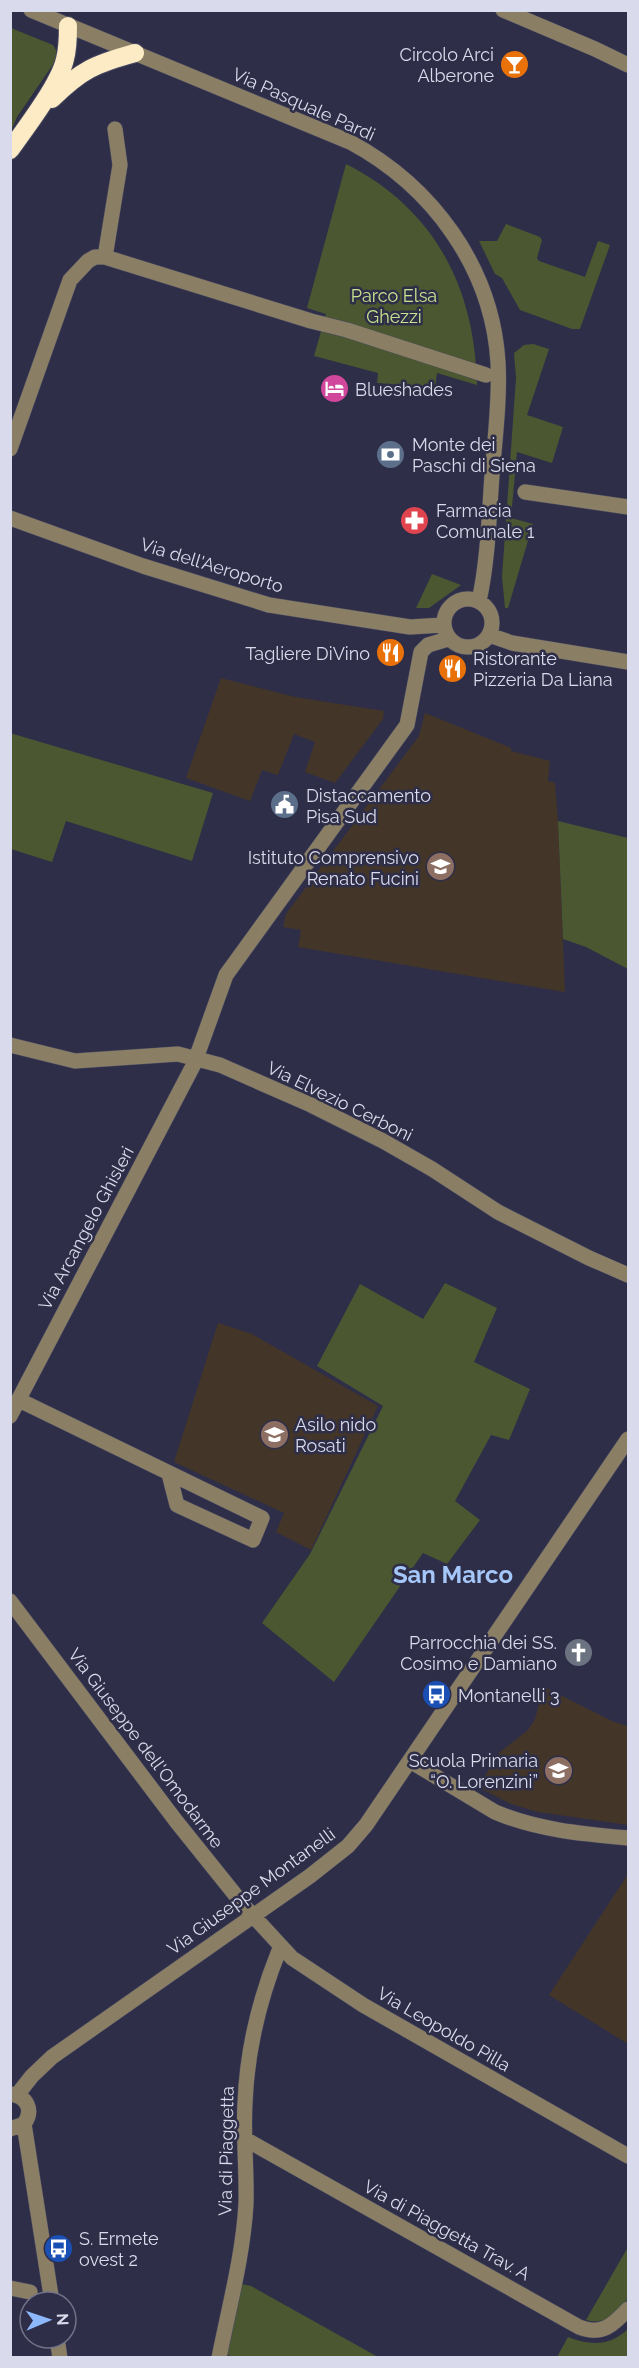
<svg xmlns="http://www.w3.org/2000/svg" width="639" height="2368" font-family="Raleway,sans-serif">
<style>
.education{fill:#433628}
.green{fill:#4a5731}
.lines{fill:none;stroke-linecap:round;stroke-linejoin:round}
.minor-casing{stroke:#494a62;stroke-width:16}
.highway-casing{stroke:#494a62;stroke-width:20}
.minor{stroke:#8a7e65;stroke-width:15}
.highway{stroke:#fcebc5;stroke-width:18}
.labels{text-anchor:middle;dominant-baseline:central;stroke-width:5;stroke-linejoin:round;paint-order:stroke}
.poi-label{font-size:18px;fill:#d9daeb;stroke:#2e2e48;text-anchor:start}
.street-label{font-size:18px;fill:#d9daeb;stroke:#2e2e48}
.park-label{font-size:18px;fill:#c6e48d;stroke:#2e2e48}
.district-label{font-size:24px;font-weight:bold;fill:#a4c6f8;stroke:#2e2e48}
</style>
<rect width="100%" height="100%" fill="#2e2e48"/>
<!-- education -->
<path class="education" d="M 221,678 L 295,697 L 384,711 L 383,719 L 335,783 L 305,772 L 315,742 L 294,734 L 278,775 L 262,770 L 250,801 L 186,778 Z
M 425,713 L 511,748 L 511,751 L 550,761 L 548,781 L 555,783 L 558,821 L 565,992 L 298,947 L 301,930 L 283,927 L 286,914 L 419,736 Z
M 218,1323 L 252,1334 L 378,1406 L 311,1550 L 276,1532 L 284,1513 L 174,1462 Z
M 544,1687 L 614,1722 L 628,1726 L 628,1825 L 538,1812 L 511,1804 L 478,1787 L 500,1752 L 528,1730 L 535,1719 Z
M 628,1874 L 628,2044 L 549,1995 Z"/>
<!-- green -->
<path class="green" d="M 11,28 L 53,45 L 56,50 L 56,60 L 17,117 L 11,131 Z
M 346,164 C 435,209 475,288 477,385 L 437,373 L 435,388 L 377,383 L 378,373 L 314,356 L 326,314 L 307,308 Z
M 506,224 L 540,237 L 542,240 L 537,258 L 539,261 L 585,277 L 598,241 L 610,245 L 580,329 L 572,329 L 520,310 L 502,278 L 495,274 L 479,241 L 497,241 Z
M 533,344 L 549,349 L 527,415 L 563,427 L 552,463 L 517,452 L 511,518 L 533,524 L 508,608 L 505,608 L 502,577 L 516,378 L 514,353 L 524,345 Z
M 432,574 L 461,585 L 429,608 L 416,608 Z
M 10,733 L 213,793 L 192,861 L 66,821 L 52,862 L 11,849 Z
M 558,821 L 628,838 L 628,969 L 586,947 L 563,939 Z
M 445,1283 L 497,1308 L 474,1362 L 530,1389 L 509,1440 L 491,1435 L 455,1501 L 480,1520 L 447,1564 L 423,1553 L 334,1682 L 262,1623 L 310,1554 L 383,1406 L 317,1366 L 360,1284 L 423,1319 Z
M 628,2247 L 628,2299 C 616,2312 606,2326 586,2320 Z
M 241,2284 L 251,2286 L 378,2357 L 238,2358 L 227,2355 Z
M 628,2329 L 628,2357 L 557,2357 L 568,2337 C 591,2346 610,2346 628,2329 Z"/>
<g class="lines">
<defs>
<path id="minor" d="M 31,10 L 350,142 C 432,186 492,267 498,362 C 500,399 495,438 492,475 C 489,517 488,560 479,601
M 503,10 L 595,49 L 628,65
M 105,257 L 120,165 L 115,129
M 10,449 L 70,280 L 88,261 L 95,257 L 105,257 L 311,321 L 347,330 L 486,375
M 525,492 L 628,507
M 10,518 L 143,566 L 269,605 L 410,627 L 443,625
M444 623a24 24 0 1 1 48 0a24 24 0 1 1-48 0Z
M 489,635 L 512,643 L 628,662
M 10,1045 L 75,1061 L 178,1054 L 220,1065 L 311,1105 L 383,1141 L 432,1169 L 498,1212 L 589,1258 L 628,1275
M 19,1400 L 262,1518 L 253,1540 L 177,1505 L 169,1474
M 10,1416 L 194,1064 L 226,975 L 407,725 L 421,652 L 428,645 L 448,639
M 10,1601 L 176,1821 L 245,1907 L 292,1958 L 363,2005 L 628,2156
M 410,1761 L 495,1812 C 537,1830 584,1834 628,1838
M 10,2094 C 27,2096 34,2110 24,2124 L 10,2129
M 17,2095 L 32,2076 L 52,2057 L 310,1876 L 348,1846 L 366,1825 L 628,1439
M 24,2124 L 52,2302
M 245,2139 L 579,2327 C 602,2336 613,2325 628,2309
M 10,2288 L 30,2292
M 57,2338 L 60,2358
M 219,2358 C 229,2307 243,2256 246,2204 C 247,2170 243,2137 245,2103 C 247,2050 260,1997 280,1948"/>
<path id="highway" d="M 52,99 C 81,70 95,64 135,53
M 10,150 C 26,128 60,83 65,59 C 68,48 68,37 68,26"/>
</defs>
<!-- minor casing -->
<use href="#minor" class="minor-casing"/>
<!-- highway casing -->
<use href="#highway" class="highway-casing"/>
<!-- minor -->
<use href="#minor" class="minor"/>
<!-- highway -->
<use href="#highway" class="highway"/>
</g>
<!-- icons -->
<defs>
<symbol id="bar-disc" viewBox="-11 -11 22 22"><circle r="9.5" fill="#e8710a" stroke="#2e2e48"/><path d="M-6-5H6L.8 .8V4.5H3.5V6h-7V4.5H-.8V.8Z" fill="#fff"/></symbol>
<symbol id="hotel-disc" viewBox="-11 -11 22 22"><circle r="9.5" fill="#d1479c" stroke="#2e2e48"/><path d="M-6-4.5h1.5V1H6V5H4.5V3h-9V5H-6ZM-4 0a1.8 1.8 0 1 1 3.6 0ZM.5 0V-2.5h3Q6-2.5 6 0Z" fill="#fff"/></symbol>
<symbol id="bank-disc" viewBox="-11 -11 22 22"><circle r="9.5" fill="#5c6f8a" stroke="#2e2e48"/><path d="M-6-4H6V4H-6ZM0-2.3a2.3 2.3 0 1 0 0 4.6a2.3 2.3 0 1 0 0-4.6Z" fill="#fff"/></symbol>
<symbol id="pharmacy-disc" viewBox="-11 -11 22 22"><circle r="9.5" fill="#e0444e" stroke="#2e2e48"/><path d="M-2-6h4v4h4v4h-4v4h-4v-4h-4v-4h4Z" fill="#fff"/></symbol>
<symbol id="restaurant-disc" viewBox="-11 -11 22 22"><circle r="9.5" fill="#e8710a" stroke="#2e2e48"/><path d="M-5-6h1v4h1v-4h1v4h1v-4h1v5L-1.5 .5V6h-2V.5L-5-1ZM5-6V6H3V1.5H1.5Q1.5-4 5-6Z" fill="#fff"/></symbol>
<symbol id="civic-disc" viewBox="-11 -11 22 22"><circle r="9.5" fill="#5c6f8a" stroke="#2e2e48"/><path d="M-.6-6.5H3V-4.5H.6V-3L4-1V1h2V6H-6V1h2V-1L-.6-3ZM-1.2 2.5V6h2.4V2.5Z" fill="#fff"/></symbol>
<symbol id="school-disc" viewBox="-11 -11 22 22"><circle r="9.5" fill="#8d6e63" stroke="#2e2e48"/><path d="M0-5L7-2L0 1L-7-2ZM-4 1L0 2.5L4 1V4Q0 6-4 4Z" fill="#fff"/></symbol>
<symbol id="church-disc" viewBox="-11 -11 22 22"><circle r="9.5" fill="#6b7280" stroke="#2e2e48"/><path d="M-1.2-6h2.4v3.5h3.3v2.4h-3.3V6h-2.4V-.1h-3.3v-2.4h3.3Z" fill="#fff"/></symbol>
<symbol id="bus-disc" viewBox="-11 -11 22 22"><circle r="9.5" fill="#1a4fb4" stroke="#2e2e48"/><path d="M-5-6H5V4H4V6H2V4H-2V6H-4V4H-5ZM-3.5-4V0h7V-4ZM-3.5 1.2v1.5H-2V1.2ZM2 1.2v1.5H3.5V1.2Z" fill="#fff"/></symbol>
</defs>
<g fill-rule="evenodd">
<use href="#bar-disc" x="498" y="48" width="33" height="33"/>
<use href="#hotel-disc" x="318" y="372" width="33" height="33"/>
<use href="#bank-disc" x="374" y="438" width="33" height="33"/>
<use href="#pharmacy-disc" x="398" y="504" width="33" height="33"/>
<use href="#restaurant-disc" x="374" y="636" width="33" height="33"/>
<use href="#restaurant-disc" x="436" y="652" width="33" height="33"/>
<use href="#civic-disc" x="268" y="788" width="33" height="33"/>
<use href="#school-disc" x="424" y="850" width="33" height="33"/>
<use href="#school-disc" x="258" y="1418" width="33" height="33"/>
<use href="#church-disc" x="562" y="1636" width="33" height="33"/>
<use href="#bus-disc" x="420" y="1678" width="33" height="33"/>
<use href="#school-disc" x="542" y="1754" width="33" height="33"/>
<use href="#bus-disc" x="42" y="2232" width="33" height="33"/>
</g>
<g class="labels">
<!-- poi labels -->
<g class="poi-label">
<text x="494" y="54" text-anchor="end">Circolo Arci<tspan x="494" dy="21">Alberone</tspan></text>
<text x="355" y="389">Blueshades</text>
<text x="412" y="444">Monte dei<tspan x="412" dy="21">Paschi di Siena</tspan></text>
<text x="436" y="510">Farmacia<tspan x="436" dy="21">Comunale 1</tspan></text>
<text x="370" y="653" text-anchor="end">Tagliere DiVino</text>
<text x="473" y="658">Ristorante<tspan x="473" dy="21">Pizzeria Da Liana</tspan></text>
<text x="306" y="795">Distaccamento<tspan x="306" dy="21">Pisa Sud</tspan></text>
<text x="419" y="857" text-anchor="end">Istituto Comprensivo<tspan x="419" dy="21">Renato Fucini</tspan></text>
<text x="295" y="1424">Asilo nido<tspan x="295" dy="21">Rosati</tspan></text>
<text x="557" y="1642" text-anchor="end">Parrocchia dei SS.<tspan x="557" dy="21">Cosimo e Damiano</tspan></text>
<text x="458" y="1695">Montanelli 3</text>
<text x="538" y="1760" text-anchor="end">Scuola Primaria<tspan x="538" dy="21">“O. Lorenzini”</tspan></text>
<text x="79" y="2238">S. Ermete<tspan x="79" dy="21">ovest 2</tspan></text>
</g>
<!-- street labels -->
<g class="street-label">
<text transform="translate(304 104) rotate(24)">Via Pasquale Pardi</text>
<text transform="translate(212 565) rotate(17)">Via dell'Aeroporto</text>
<text transform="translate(340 1101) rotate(26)">Via Elvezio Cerboni</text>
<text transform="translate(86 1228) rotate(-62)">Via Arcangelo Ghisleri</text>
<text transform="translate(146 1748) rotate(53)">Via Giuseppe dell'Omodarme</text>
<text transform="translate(251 1891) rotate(-36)">Via Giuseppe Montanelli</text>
<text transform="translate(444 2029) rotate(30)">Via Leopoldo Pilla</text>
<text transform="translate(226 2151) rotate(-89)">Via di Piaggetta</text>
<text transform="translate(447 2230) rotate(29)">Via di Piaggetta Trav. A</text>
</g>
<!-- park labels -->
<g class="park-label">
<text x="394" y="295">Parco Elsa<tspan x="394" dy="21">Ghezzi</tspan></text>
</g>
<!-- district labels -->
<g class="district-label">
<text x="453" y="1574">San Marco</text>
</g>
</g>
<!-- border -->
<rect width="639" height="2368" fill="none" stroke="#d9daeb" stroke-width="24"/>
<!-- north arrow -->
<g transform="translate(48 2320) rotate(88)"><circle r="28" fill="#2e2e48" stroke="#727389" stroke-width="1.5"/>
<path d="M0-4.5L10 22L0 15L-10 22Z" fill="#8db9fc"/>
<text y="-9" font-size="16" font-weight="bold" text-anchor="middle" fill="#d9daeb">N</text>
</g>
</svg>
